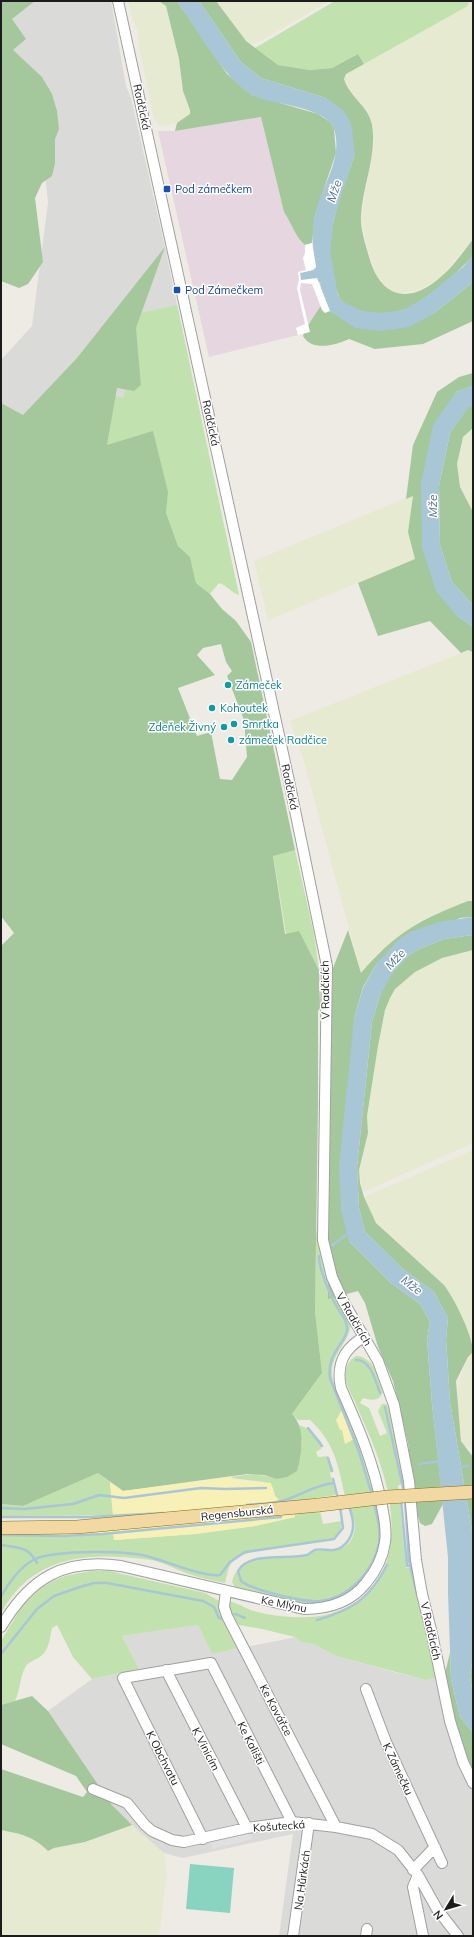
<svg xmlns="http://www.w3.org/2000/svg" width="474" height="1937" font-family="Mulish,sans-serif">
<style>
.residential{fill:#dadad9}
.industrial{fill:#e5d6e0}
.farmland{fill:#e5ead0}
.grass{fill:#c1e2ae}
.forest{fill:#a4c89c;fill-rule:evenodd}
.sand{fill:#f7f1b7}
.pitch{fill:#89d4c0}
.parking{fill:#e0e0e0}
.water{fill:#a8c6d6}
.pier{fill:#fff}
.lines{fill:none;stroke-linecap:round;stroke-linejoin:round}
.stream{stroke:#a8c6d6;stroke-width:2.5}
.minor-casing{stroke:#a0a0a0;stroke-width:12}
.major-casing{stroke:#866c0f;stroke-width:14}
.minor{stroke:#fff;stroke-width:10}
.major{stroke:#f2d9a3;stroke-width:13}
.major-bridge-casing{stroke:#866c0f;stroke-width:14;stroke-linecap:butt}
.major-bridge{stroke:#f2d9a3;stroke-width:13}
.transit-dot{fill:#1a4fb4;stroke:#fff;stroke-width:1.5}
.culture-dot{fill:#0f9aa8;stroke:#fff;stroke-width:1.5}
.labels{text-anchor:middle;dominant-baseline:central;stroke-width:3;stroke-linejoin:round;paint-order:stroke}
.street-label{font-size:11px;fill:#1c1c1c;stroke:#fff}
.transit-label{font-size:11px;fill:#164399;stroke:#fff;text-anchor:start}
.culture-label{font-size:11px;fill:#0d838f;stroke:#fff;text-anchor:start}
.water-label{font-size:12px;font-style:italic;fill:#5371a1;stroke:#fff}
</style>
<rect width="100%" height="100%" fill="#edebe3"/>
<!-- residential -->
<path class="residential" d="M 35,1 L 111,1 L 126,86 L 131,98 L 165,247 L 234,575 L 1,420 L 1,360 L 32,326 L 48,203 L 42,143 L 1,27 Z
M 198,1625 L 212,1654 L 296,1637 L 301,1642 L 313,1644 L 336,1656 L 394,1672 L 426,1680 L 445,1673 L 473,1777 L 473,1936 L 279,1936 L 293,1834 L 183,1858 L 164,1853 L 147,1840 L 112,1805 L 48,1711 L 92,1679 L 139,1669 L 122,1636 Z"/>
<!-- industrial -->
<path class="industrial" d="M 261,117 L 284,212 L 291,222 L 300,242 L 305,245 L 312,243 L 326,306 L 310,332 L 209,357 L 158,131 L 175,131 Z"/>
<!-- farmland -->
<path class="farmland" d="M 128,1 L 159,1 L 166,6 L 179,59 L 183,91 L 190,110 L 190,114 L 177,123 L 165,126 L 160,125 L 154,119 L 139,47 L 138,32 L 133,20 Z
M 216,1 L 329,1 L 262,40 L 250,44 L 241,36 Z
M 468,1 L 473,1 L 473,239 L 443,274 L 431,284 L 418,290 L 396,294 L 386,288 L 379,281 L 367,247 L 361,217 L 374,144 L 372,125 L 368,111 L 349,91 L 344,79 L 346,74 L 466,7 L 469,4 Z
M 473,428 L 473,512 L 460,487 L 457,464 L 463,437 Z
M 413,495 L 408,532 L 415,559 L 268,620 L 254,561 Z
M 468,650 L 473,652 L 473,901 L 468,901 L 418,922 L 378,953 L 361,973 L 304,761 L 290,721 Z
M 473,950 L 473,1143 L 363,1192 L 359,1170 L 368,1133 L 367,1116 L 378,1046 L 385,1010 L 390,998 L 395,989 L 414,972 L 442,958 Z
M 473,1150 L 473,1343 L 459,1311 L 444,1285 L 382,1229 L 371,1214 L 364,1197 Z
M 473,1352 L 473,1450 L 463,1444 L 456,1403 L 459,1382 L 466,1362 Z
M 132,1825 L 164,1853 L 167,1874 L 159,1936 L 1,1936 L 1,1830 L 25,1835 L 38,1841 L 49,1851 L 53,1848 L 85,1842 Z"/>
<!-- grass -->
<path class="grass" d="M 335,1 L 468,1 L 469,4 L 466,7 L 364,64 L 358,54 L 332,68 L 310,70 L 278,65 L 255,48 Z
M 177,305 L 239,595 C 231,592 226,585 219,583 L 210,594 L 196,583 L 190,557 L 178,546 L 166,513 L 168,492 L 164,484 L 107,446 L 115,396 L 123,398 L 125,390 L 134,391 L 141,385 L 136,328 L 141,313 Z
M 295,850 L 314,934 L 319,970 L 299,932 L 286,934 L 273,855 Z
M 316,1229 L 327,1278 L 351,1325 C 348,1343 332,1354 332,1372 C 332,1390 352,1422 358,1440 C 375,1485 399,1550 355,1587 C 343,1597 329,1603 313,1604 C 290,1606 259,1594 236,1589 L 232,1582 C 236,1563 255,1557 273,1557 C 279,1557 284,1559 291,1558 C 296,1557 303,1557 309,1555 C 312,1554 314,1551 317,1551 C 332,1549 348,1554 354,1533 C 358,1517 347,1507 344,1492 C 338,1463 333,1441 310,1420 L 298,1420 L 292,1414 L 322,1373 L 315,1311 Z
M 356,1356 C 376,1354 401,1410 363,1398 L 360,1403 L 369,1408 L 380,1436 L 387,1433 L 378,1411 L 382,1404 L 386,1404 L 389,1408 L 392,1415 L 404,1482 L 398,1486 L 406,1568 L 412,1568 L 436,1677 L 426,1680 L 336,1656 L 313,1644 L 301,1642 L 295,1637 L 262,1629 L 239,1625 L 234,1621 L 228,1602 C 236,1601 246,1609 254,1611 C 273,1617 309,1620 329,1614 C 406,1592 399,1513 376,1452 C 370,1435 362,1419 355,1402 C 352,1395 347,1387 346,1380 C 344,1370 348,1361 356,1356 Z
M 299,1425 L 311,1430 L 322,1443 L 321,1449 L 316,1452 L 318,1457 L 328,1456 L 333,1469 L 330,1473 L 336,1495 L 282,1503 L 275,1496 L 273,1488 L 264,1482 L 231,1478 L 231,1477 C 247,1474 260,1473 276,1479 L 300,1459 L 302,1443 Z
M 98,1473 L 110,1482 L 113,1515 L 1,1516 L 1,1504 L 23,1506 Z
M 320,1511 L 323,1524 L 341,1521 C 343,1532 337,1537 327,1540 C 307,1543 247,1548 234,1560 C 228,1566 227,1575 225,1583 C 213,1580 200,1578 189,1574 C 174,1569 160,1560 143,1559 C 86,1552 32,1556 1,1613 L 1,1536 L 56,1536 L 64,1537 L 114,1534 L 115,1540 L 195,1534 L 255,1526 L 295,1517 L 295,1514 Z
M 91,1571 L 109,1571 L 205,1593 L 219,1601 L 220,1606 L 240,1648 L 212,1654 L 198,1625 L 122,1636 L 139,1669 L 92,1679 L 73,1657 L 57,1625 L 52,1628 C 50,1637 49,1650 41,1656 C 37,1660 29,1661 26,1666 C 19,1678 21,1689 15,1701 L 1,1705 L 1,1641 L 22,1606 L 41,1588 L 53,1581 L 65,1576 Z"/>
<!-- forest -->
<path class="forest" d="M 1,1 L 35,1 L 12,19 L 26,39 L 13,50 L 42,77 L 52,94 L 57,111 L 59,129 L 55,139 L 55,163 L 52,176 L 42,183 L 35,198 L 43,262 L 28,284 L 19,288 L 1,281 Z
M 159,1 L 177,1 L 227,74 L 252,95 L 318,114 L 330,122 L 334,129 L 336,153 L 315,215 L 312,243 L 305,245 C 297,240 291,222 284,212 L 261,117 L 175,131 L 177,123 L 190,114 L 190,110 L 183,91 L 179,59 L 166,6 Z
M 199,1 L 216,1 L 246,41 L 278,65 L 310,70 L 332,68 L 358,54 L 364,64 L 346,74 L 344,79 C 349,97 369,106 372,125 C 377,156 363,184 361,215 C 360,229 366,246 370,260 C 383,302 414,303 444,274 C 455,264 464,251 473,239 L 473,256 C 458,272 424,303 403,310 C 386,315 355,315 342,301 C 335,293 330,262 330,251 C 330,218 345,185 355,154 L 326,98 L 261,78 L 241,62 Z
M 165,247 L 136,328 L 141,385 L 134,391 L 117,388 L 107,445 L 153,431 L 168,492 L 166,513 L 178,546 L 190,557 L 196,583 L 210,594 L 222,609 L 236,621 L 251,642 L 295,850 L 273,856 L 285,934 L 299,931 L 319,970 L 320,1008 L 318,1011 L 318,1105 L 315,1311 L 322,1373 L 292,1414 C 306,1428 302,1454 297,1471 L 287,1477 L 276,1479 L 264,1475 L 247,1474 L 123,1491 L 98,1473 L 23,1506 L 1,1504 L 1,946 L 14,933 L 1,916 L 1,403 L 23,415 L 77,358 ZM 221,644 L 226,662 L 232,671 L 227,676 L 244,720 L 247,757 L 232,780 L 220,779 L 211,732 L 197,736 L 178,688 L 215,675 L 197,655 L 203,648 Z
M 473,282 L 473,321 L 423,344 L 375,349 L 349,339 C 336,345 312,352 303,336 L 305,330 L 320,307 L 326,306 L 330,311 L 339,316 L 433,314 Z
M 473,373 L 473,386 L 456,392 L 421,484 L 456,615 L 473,627 L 473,652 L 468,650 L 461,653 L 430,621 L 378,636 L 358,583 L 415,559 L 408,532 L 413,496 L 406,499 L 413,445 L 437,392 L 459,377 Z
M 473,406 L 473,428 L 463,437 L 457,464 L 460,487 L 473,512 L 473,605 L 452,582 L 440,545 L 439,486 L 450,433 L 468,407 Z
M 468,901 L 473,901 L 473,917 L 460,918 L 377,963 L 363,987 L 354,1019 L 349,1241 L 391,1283 L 420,1304 L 430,1322 L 427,1339 L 432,1404 L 443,1504 L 432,1524 L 425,1526 L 420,1523 L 416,1509 L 408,1443 L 393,1381 L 378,1347 L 365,1303 L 358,1291 L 328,1299 L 329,1088 L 333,968 L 348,930 L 361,973 C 395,933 419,920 468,901 Z
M 473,935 L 473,950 L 442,958 L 415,972 L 395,989 L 390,998 L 385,1010 L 378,1046 L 367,1116 L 368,1133 L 359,1170 L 360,1183 L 364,1197 L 376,1223 L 444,1285 C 454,1298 473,1336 473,1352 L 468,1357 L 456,1381 L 461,1441 L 473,1457 L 473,1536 L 450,1402 L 446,1339 L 448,1318 L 434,1292 L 403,1269 L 365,1232 L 359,1208 L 357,1167 L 372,1022 L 380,995 L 391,974 L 409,955 L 419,949 L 444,939 Z
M 450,1653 L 451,1679 L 460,1717 L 473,1733 L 473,1777 L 463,1762 L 445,1673 Z
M 473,1655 L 473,1693 L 470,1677 Z
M 32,1696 L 48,1711 L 112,1805 L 132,1825 L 85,1842 L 54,1848 L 48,1851 C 33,1836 21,1834 1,1830 L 1,1769 L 83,1797 L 87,1792 L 76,1776 L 1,1744 L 1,1705 Z"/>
<!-- sand -->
<path class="sand" d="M 342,1410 L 354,1439 L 345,1444 L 342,1430 L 340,1430 L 336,1420 Z
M 231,1477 L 235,1480 L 271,1483 L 275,1496 L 282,1503 C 229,1508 166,1519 113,1515 L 110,1482 L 123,1491 Z
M 285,1512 L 286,1516 L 295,1514 L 295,1517 L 255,1526 L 195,1534 L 114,1540 L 113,1534 L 64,1537 L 1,1535 L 1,1533 Z"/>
<!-- pitch -->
<path class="pitch" d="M 190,1864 L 234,1868 L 230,1913 L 186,1909 Z"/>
<!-- parking -->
<path class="parking" d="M 251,1833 L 252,1839 L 212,1849 L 211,1843 Z"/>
<!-- water -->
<path class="water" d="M 177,1 L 199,1 L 241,62 L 261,78 L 326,98 L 343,110 L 351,123 L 355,154 L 334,218 L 330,251 L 338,295 L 343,302 L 362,311 L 380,313 L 403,310 L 423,299 L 463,267 L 473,256 L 473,282 L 433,314 L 409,327 L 381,331 L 355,328 L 330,311 L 323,298 L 320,282 L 301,280 L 300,273 L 313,270 L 316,267 C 313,249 311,235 315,216 C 320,188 344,159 334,129 C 326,106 272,105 252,95 C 225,80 195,27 177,1 Z
M 473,386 L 473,406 L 468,408 L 450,433 L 439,486 L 440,545 L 452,582 L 473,605 L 473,627 L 456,615 L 436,591 L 422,548 L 421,484 L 433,425 L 456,392 Z
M 473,917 L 473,935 L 444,939 L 419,949 L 409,955 L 392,974 L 380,995 L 372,1022 L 357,1167 L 359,1208 L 365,1232 L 403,1269 L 434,1292 L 448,1318 L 446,1339 L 450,1402 L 473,1536 L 473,1655 L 470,1677 L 473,1693 L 473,1733 L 460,1717 L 451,1679 L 448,1593 L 448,1557 L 432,1404 L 427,1339 L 430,1322 L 420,1304 L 391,1283 L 349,1241 L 341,1210 L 339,1166 L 354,1019 L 363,988 L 377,963 L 397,941 L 410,932 L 439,922 Z"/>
<!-- pier -->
<path class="pier" d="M 312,243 L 316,267 L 313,270 L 300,273 L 301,280 L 317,278 L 330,311 L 325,313 L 322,310 L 312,284 L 301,283 L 300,290 L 310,332 L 298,335 L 296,328 L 305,324 L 297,288 L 299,280 L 298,272 L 306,270 L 303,258 L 305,253 L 305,245 Z"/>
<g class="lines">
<!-- stream -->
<path class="stream" d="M 331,1246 L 349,1233
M 319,1256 C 318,1266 330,1295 336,1305 C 339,1312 347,1319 347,1327 C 349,1341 326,1352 330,1378 L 359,1452 L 372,1495
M 356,1360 C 371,1359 376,1383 380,1393
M 385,1407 L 404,1492
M 308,1428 L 322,1446
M 328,1458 L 332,1471
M 419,1464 L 441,1461
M 458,1467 L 468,1466
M 333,1479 L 338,1499
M 405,1499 L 409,1561 L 417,1594
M 401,1501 L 407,1566 L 411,1566
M 247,1505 C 258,1504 270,1504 281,1501 C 301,1496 313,1485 334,1483
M 349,1505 C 350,1511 353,1517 353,1523 C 354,1535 346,1548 334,1550 C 328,1551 321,1548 315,1550 C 312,1551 310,1554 307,1555 C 288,1560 249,1551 238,1571 L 241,1581 C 248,1587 273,1594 283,1596 C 295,1599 307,1602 320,1601 C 349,1598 374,1571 379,1543 C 381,1529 377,1516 374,1503
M 1,1508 L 24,1509 L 73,1504 L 99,1495 L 124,1498 L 201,1488 L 225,1489 L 266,1488
M 1,1517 L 90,1517 L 164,1513
M 1,1535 L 64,1536 L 103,1534 L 281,1517
M 1,1545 C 18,1548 28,1546 37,1563
M 1,1597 C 8,1583 21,1566 35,1559 C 56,1550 128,1550 150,1557 C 168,1562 203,1577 220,1575 L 230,1562 L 245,1552 L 334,1539 L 343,1528 L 340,1506
M 235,1614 L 245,1618
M 317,1620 C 353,1610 370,1598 387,1565
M 1,1654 L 37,1609 L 54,1596 L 80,1587 L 94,1583 L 107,1583 L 203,1601 L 214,1607 L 219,1618 L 225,1619"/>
<defs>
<path id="minor" d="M 118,1 L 289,781 L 327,966 L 323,1240 L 332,1277 L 343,1301 L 378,1361 L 394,1405 L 409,1481 L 416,1560 L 422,1594 L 432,1634 L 450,1721 L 463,1762 L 473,1783
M 226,1591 L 224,1607 L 227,1616 L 336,1827
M 1,1627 C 30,1578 63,1558 121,1566 L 304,1609 C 328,1609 351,1602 366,1583 C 376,1571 383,1557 385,1542 C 387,1529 384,1518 382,1506 C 373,1461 359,1429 341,1388 C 336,1365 343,1349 364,1337
M 166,1670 L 247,1828
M 366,1689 L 386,1742 L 442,1863
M 93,1789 L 127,1803 L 145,1825 L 152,1831 L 172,1840 L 184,1842 L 247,1828 L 292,1822 L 336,1827 L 372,1834 L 398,1850 L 418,1875 L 437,1909 L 458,1936
M 203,1839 L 123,1678 L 211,1663 L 292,1822
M 413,1870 L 435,1847
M 418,1875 L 413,1887 L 423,1936
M 293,1936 L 309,1823
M 366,1936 L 367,1929"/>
<path id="major" d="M 1,1528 L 77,1527 L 319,1505"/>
</defs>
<!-- minor casing -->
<use href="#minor" class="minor-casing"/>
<!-- major casing -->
<use href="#major" class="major-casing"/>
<!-- minor -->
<use href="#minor" class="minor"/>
<!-- major -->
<use href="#major" class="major"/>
<defs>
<path id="major-bridge" d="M 319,1505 L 388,1497 L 473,1492"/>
</defs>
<!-- major-bridge casing -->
<use href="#major-bridge" class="major-bridge-casing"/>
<!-- major-bridge -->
<use href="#major-bridge" class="major-bridge"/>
</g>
<!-- markers -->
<g class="transit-dot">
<rect x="163" y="185" width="8" height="8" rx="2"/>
<rect x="173" y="286" width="8" height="8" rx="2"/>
</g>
<g class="culture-dot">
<circle cx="228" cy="685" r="4"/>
<circle cx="212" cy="708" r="4"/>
<circle cx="234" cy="724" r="4"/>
<circle cx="224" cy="727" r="4"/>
<circle cx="231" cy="740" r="4"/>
</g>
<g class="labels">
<!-- street labels -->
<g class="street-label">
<text transform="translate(142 107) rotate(78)">Radčická</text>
<text transform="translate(211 423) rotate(78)">Radčická</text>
<text transform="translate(290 787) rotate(78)">Radčická</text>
<text transform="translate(325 990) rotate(-91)">V Radčicích</text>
<text transform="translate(354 1319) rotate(60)">V Radčicích</text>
<text transform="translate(237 1513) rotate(-6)">Regensburská</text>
<text transform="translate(284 1604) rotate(11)">Ke Mlýnu</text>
<text transform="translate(431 1631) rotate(77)">V Radčicích</text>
<text transform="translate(276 1710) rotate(62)">Ke Kovářce</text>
<text transform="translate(251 1743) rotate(63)">Ke Kališti</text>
<text transform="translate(206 1749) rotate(63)">K Vinicím</text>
<text transform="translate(163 1758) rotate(63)">K Obchvatu</text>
<text transform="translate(398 1769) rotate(65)">K Zámečku</text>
<text transform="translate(279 1826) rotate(-4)">Košutecká</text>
<text transform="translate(302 1880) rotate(-82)">Na Hůrkách</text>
</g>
<!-- transit labels -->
<g class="transit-label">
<text x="175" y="189">Pod zámečkem</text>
<text x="185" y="290">Pod Zámečkem</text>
</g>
<!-- culture labels -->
<g class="culture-label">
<text x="236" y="685">Zámeček</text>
<text x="220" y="708">Kohoutek</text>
<text x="242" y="724">Smrtka</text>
<text x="216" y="727" text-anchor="end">Zdeňek Živný</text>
<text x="239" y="740">zámeček Radčice</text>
</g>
<!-- water labels -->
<g class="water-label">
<text transform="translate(334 191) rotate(-71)">Mže</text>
<text transform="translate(432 506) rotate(-90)">Mže</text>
<text transform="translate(395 959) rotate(-47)">Mže</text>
<text transform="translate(412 1285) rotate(37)">Mže</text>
</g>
</g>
<!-- border -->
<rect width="474" height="1937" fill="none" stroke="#1c1c1c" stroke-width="4"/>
<!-- north arrow -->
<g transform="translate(446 1909) rotate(232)" stroke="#ffffff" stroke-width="3" paint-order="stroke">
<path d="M0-3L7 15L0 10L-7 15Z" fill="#1c1c1c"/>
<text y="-6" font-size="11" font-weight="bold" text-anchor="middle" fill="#1c1c1c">N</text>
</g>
</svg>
